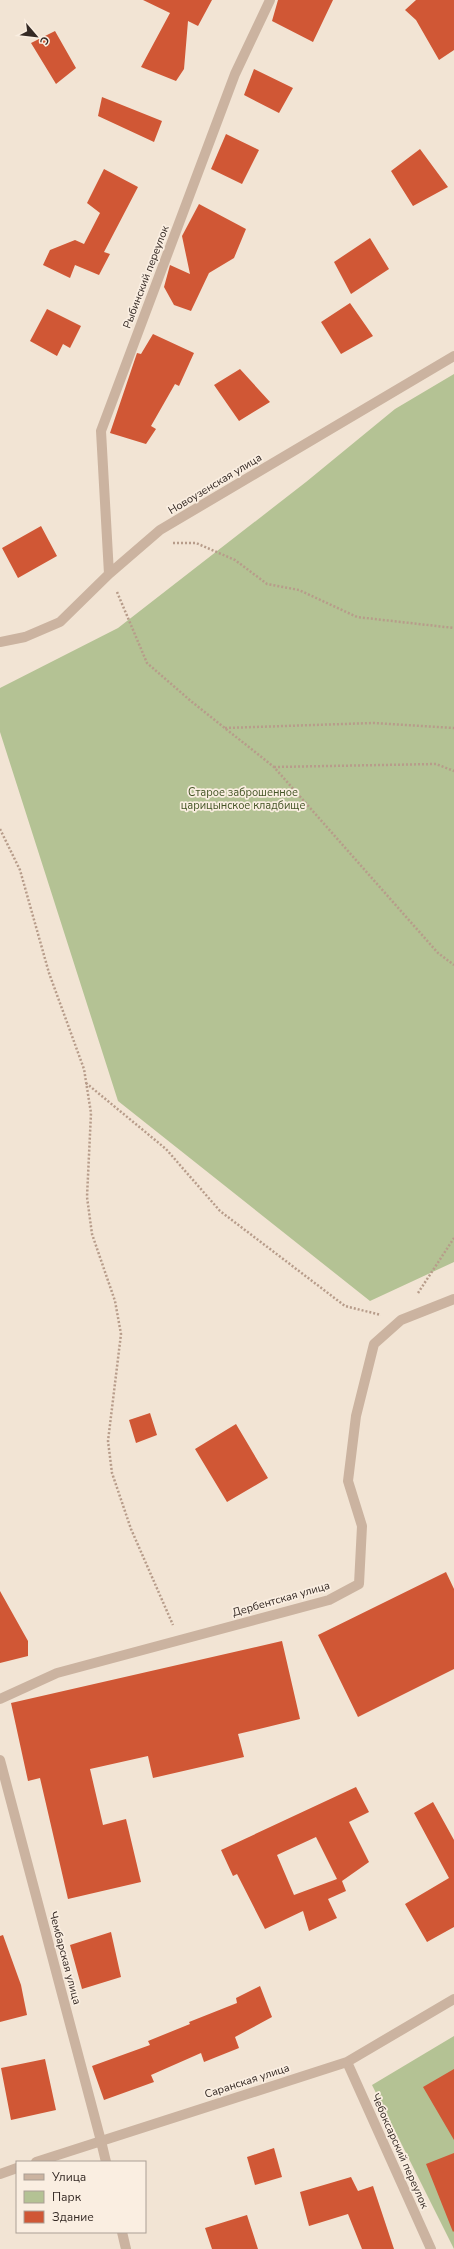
<svg xmlns="http://www.w3.org/2000/svg" width="454" height="2249" font-family="'Nunito Sans',sans-serif">
<style>
.green{fill:#b4c294}
.building{fill:#d05735;fill-rule:evenodd}
.lines{fill:none;stroke-linecap:round;stroke-linejoin:round}
.path{stroke:#b79c8a;stroke-width:2.5;stroke-dasharray:2 2;stroke-linecap:butt}
.service{stroke:#cbb3a0;stroke-width:10}
.minor{stroke:#cbb3a0;stroke-width:10}
.labels{text-anchor:middle;dominant-baseline:central;stroke-width:3.5;stroke-linejoin:round;paint-order:stroke}
.street-label{font-size:11px;fill:#342924;stroke:#faeee1}
.park-label{font-size:11px;fill:#445426;stroke:#faeee1}
</style>
<rect width="100%" height="100%" fill="#f2e4d4"/>
<!-- green -->
<path class="green" d="M 454,374 L 454,1262 L 370,1301 L 118,1101 L 0,732 L 0,688 L 118,628 L 306,482 L 395,409 Z
M 454,2036 L 454,2249 L 372,2085 Z"/>
<!-- building -->
<path class="building" d="M 143,0 L 212,0 L 198,26 L 188,21 L 184,69 L 176,81 L 141,67 L 170,13 Z
M 278,0 L 333,0 L 313,42 L 272,21 Z
M 416,0 L 454,0 L 454,50 L 439,60 L 416,20 L 405,10 Z
M 55,31 L 76,68 L 56,84 L 31,43 Z
M 254,69 L 293,88 L 279,113 L 244,95 Z
M 102,97 L 162,121 L 154,142 L 98,116 Z
M 226,134 L 259,150 L 242,184 L 211,169 Z
M 420,149 L 448,187 L 413,206 L 391,171 Z
M 104,169 L 138,187 L 104,252 L 110,254 L 99,275 L 75,265 L 70,278 L 43,265 L 50,250 L 75,240 L 84,244 L 100,213 L 87,203 Z
M 199,204 L 246,229 L 234,258 L 209,273 L 191,311 L 174,305 L 164,287 L 170,265 L 190,274 L 182,236 Z
M 370,238 L 389,269 L 351,294 L 334,262 Z
M 350,303 L 373,336 L 341,354 L 321,322 Z
M 47,309 L 81,326 L 70,348 L 63,344 L 57,356 L 30,341 Z
M 153,334 L 194,353 L 179,386 L 175,384 L 151,426 L 156,429 L 146,444 L 110,433 L 137,353 L 141,354 Z
M 240,369 L 270,402 L 239,421 L 214,385 Z
M 41,526 L 57,556 L 18,578 L 2,548 Z
M 150,1413 L 157,1435 L 136,1443 L 129,1420 Z
M 236,1424 L 268,1478 L 227,1502 L 195,1449 Z
M 446,1572 L 454,1589 L 454,1669 L 358,1717 L 318,1635 Z
M 0,1591 L 28,1641 L 28,1656 L 0,1663 Z
M 282,1641 L 300,1719 L 238,1734 L 244,1757 L 153,1778 L 148,1756 L 90,1769 L 103,1825 L 126,1819 L 141,1882 L 68,1899 L 40,1778 L 28,1781 L 11,1703 Z
M 356,1787 L 369,1812 L 349,1822 L 369,1862 L 342,1881 L 346,1891 L 328,1899 L 337,1918 L 309,1931 L 303,1911 L 265,1929 L 237,1874 L 233,1876 L 221,1850 ZM 316,1837 L 337,1879 L 294,1895 L 277,1855 Z
M 433,1802 L 454,1840 L 454,1927 L 427,1942 L 405,1904 L 449,1878 L 414,1813 Z
M 111,1932 L 121,1977 L 82,1989 L 70,1945 Z
M 3,1935 L 21,1985 L 27,2015 L 0,2022 L 0,1936 Z
M 260,1986 L 272,2017 L 235,2037 L 239,2048 L 204,2062 L 201,2053 L 151,2075 L 154,2082 L 104,2100 L 92,2066 L 150,2045 L 148,2041 L 190,2024 L 189,2022 L 237,2003 L 236,1998 Z
M 45,2059 L 56,2110 L 11,2120 L 1,2068 Z
M 454,2069 L 454,2140 L 423,2087 Z
M 274,2148 L 282,2177 L 255,2185 L 247,2157 Z
M 454,2153 L 454,2231 L 453,2232 L 426,2164 Z
M 351,2177 L 358,2191 L 373,2186 L 394,2249 L 362,2249 L 348,2214 L 309,2226 L 300,2192 Z
M 247,2215 L 258,2249 L 212,2249 L 205,2228 Z"/>
<g class="lines">
<!-- path -->
<path class="path" d="M 173,543 L 196,543 L 235,560 L 267,584 L 299,590 L 357,617 L 454,628
M 117,592 L 147,663 L 192,702 L 274,767 L 438,953 L 454,965
M 225,728 L 373,723 L 454,728
M 274,767 L 436,764 L 454,771
M 0,829 L 20,870 L 49,973 L 84,1069 L 91,1113 L 87,1197 L 92,1234 L 115,1301 L 121,1334 L 108,1441 L 112,1473 L 131,1529 L 173,1625
M 86,1083 L 166,1149 L 220,1211 L 345,1306 L 381,1315
M 418,1293 L 454,1238"/>
<!-- service -->
<path class="service" d="M 0,1699 L 57,1673 L 329,1600 L 359,1584 L 362,1526 L 348,1481 L 356,1416 L 374,1344 L 401,1320 L 454,1299
M 347,2062 L 431,2249
M 101,2141 L 106,2162
M 36,2162 L 347,2062 L 454,1999
M 0,2174 L 17,2168
M 122,2232 L 126,2249"/>
<!-- minor -->
<path class="minor" d="M 109,574 L 101,431 L 235,74 L 270,0
M 0,642 L 25,637 L 60,622 L 109,574 L 160,530 L 454,356
M 0,1760 L 101,2141"/>
</g>
<g class="labels">
<!-- street labels -->
<g class="street-label">
<text transform="translate(146 277) rotate(-69)">Рыбинский переулок</text>
<text transform="translate(215 484) rotate(-31)">Новоузенская улица</text>
<text transform="translate(281 1599) rotate(-16)">Дербентская улица</text>
<text transform="translate(65 1958) rotate(75)">Чембарская улица</text>
<text transform="translate(247 2081) rotate(-18)">Саранская улица</text>
<text transform="translate(400 2151) rotate(66)">Чебоксарский переулок</text>
</g>
<!-- park labels -->
<g class="park-label">
<text x="243" y="792">Старое заброшенное<tspan x="243" dy="13">царицынское кладбище</tspan></text>
</g>
</g>
<!-- legend -->
<rect x="16" y="2161" width="130" height="72" fill="#faeee1" stroke="#ab9f95"/>
<rect x="24" y="2174" width="20" height="6" fill="#cbb3a0" stroke="#ab9f95"/>
<text x="52" y="2181" font-size="12" fill="#342924">Улица</text>
<rect x="24" y="2191" width="20" height="12" fill="#b4c294" stroke="#ab9f95"/>
<text x="52" y="2201" font-size="12" fill="#342924">Парк</text>
<rect x="24" y="2211" width="20" height="12" fill="#d05735" stroke="#ab9f95"/>
<text x="52" y="2221" font-size="12" fill="#342924">Здание</text>
<!-- north arrow -->
<g transform="translate(36 36) rotate(118)" stroke="#faeee1" stroke-width="3" paint-order="stroke">
<path d="M0-3L7 15L0 10L-7 15Z" fill="#342924"/>
<text y="-6" font-size="11" font-weight="bold" text-anchor="middle" fill="#342924">С</text>
</g>
</svg>
